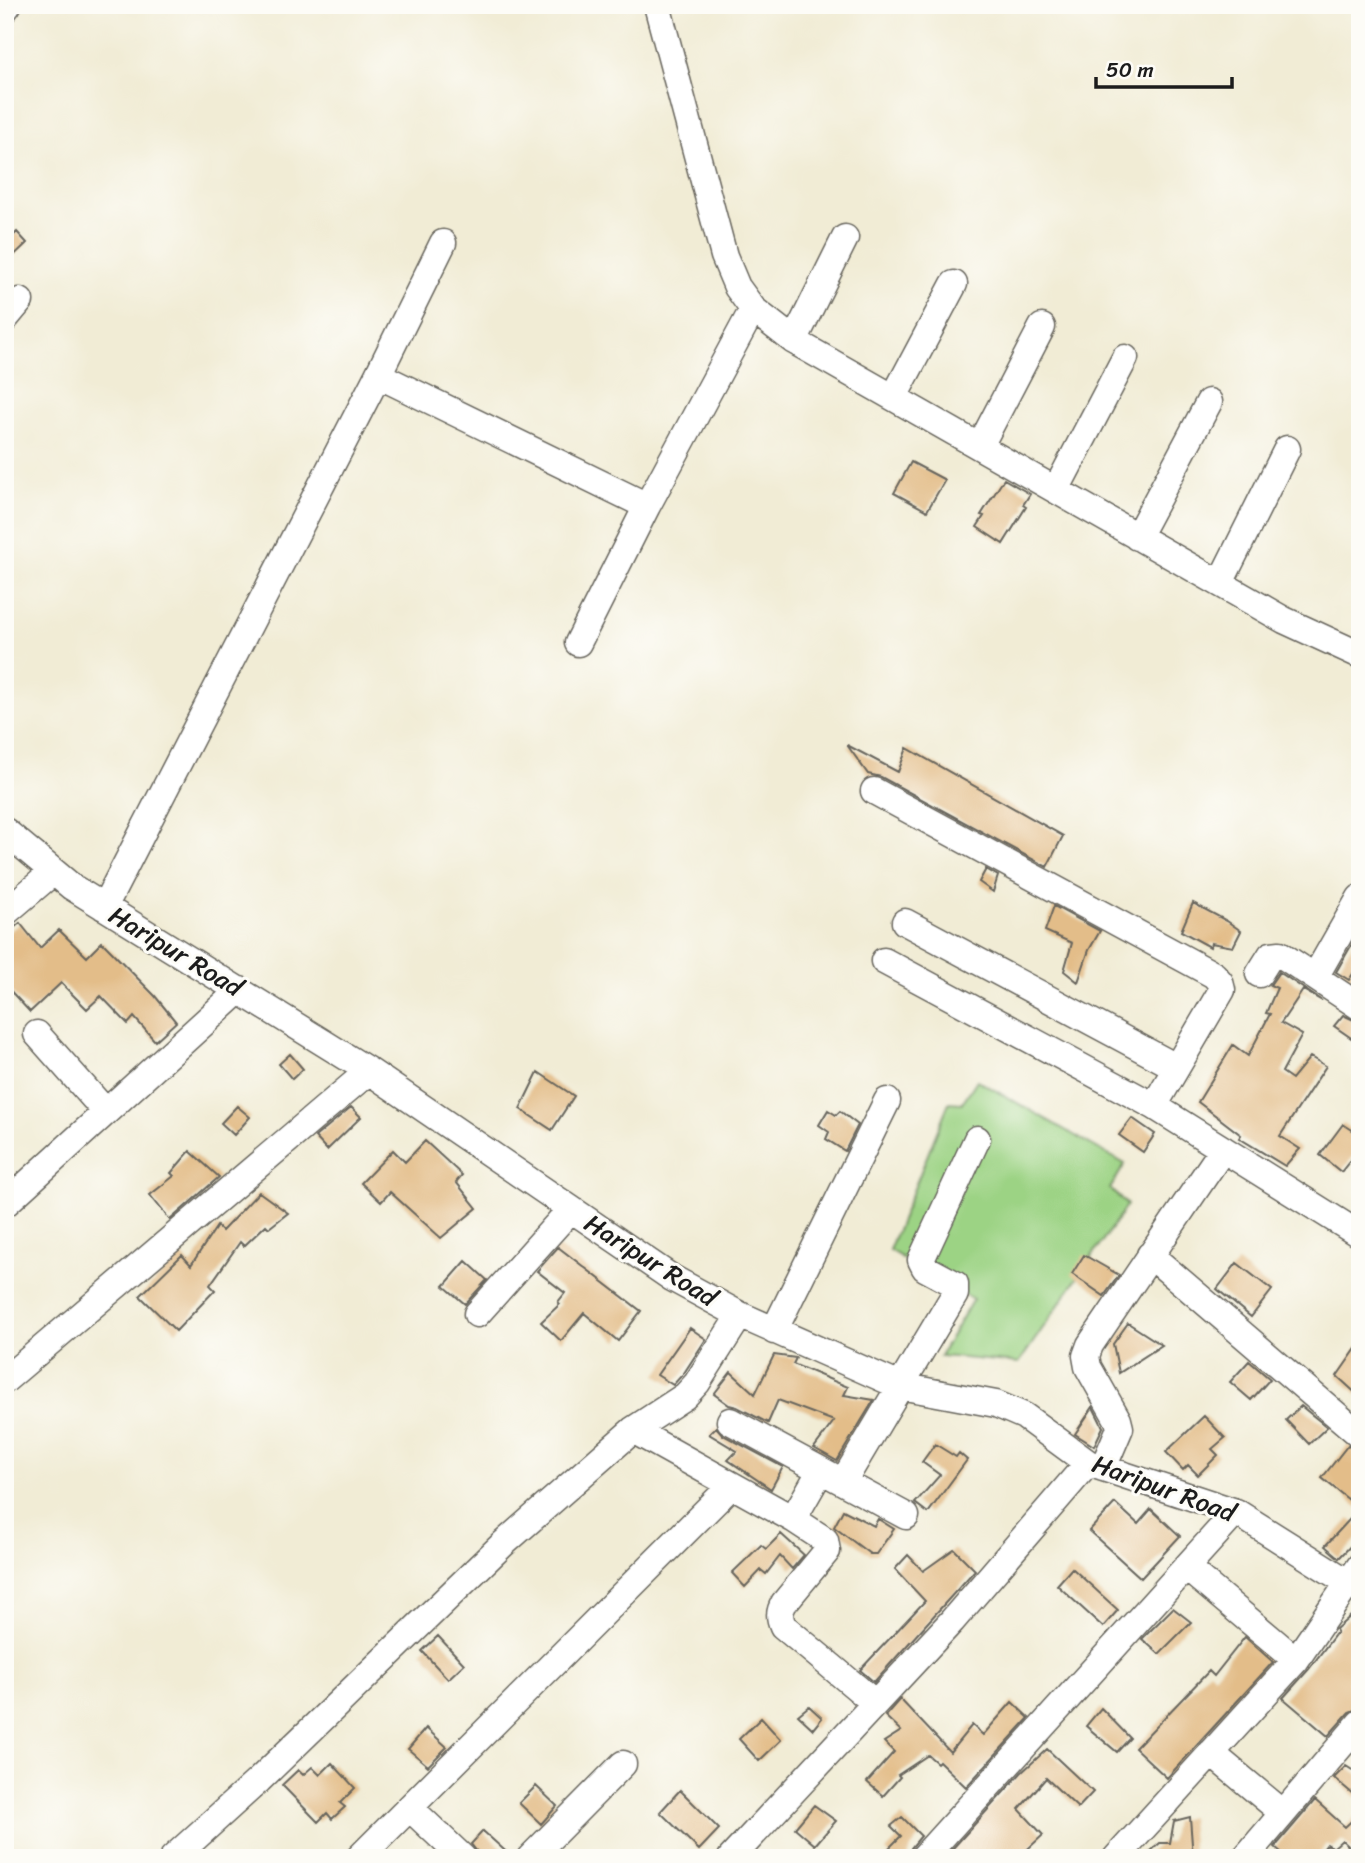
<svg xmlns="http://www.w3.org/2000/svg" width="1365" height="1863" font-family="Sriracha,sans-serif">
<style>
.green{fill:#9cd384;stroke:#5c7850;stroke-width:2}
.building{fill:#e3bd89}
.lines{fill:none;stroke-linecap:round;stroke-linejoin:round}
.minor-casing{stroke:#67655d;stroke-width:29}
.minor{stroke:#fff;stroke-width:26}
.labels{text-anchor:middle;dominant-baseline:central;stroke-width:6;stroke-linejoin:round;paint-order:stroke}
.street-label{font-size:26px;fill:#1c1c1c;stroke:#fdfcf7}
</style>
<rect width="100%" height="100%" fill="#fdfcf7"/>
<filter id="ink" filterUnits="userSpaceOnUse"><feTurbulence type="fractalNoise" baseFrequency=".0143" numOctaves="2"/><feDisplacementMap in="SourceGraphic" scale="14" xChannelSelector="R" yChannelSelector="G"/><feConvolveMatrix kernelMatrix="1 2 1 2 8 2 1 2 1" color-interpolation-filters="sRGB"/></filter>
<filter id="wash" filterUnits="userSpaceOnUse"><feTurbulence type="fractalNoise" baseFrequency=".00686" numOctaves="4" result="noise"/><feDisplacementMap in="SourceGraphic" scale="28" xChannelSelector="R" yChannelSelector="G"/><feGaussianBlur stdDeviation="1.57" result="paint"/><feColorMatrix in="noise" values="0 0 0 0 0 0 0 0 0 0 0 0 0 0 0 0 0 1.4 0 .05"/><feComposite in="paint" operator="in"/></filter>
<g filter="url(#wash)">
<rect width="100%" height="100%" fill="#f1ecd5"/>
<!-- green -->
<path class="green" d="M 977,1080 L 1125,1164 L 1110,1189 L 1127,1205 L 1019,1363 L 940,1356 L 973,1299 L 889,1250 L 949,1102 L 962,1103 Z"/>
<g id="blocks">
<!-- building -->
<path class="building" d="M 17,232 L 27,243 L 5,264 L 5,244 Z
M 911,462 L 945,480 L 927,511 L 894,493 Z
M 1004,479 L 1030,494 L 1023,505 L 1026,507 L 1003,544 L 977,527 L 984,516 L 981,515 Z
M 847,745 L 898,772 L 907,748 L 1063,836 L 1047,867 L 881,777 L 868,774 Z
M 986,869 L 998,876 L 993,892 L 979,882 Z
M 1193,903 L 1227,921 L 1241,931 L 1233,947 L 1211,943 L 1210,947 L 1181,931 Z
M 1054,906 L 1100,931 L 1089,950 L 1078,982 L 1064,971 L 1072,943 L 1045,931 Z
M 20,923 L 40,948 L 59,930 L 87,957 L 102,942 L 155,996 L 176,1022 L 155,1041 L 134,1017 L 128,1024 L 101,996 L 87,1009 L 61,983 L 30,1012 L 5,985 L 5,935 Z
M 1360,930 L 1360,963 L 1349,980 L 1336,972 Z
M 1279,972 L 1322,1001 L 1303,990 L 1281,1023 L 1302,1035 L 1282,1072 L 1292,1079 L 1310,1057 L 1326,1066 L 1280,1136 L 1300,1149 L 1285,1166 L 1239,1138 L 1241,1135 L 1198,1102 L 1233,1045 L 1248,1056 L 1270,1014 L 1266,1013 L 1277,988 L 1270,985 Z
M 1343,1015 L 1360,1023 L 1360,1044 L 1334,1026 Z
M 290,1054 L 303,1069 L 292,1079 L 279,1064 Z
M 538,1072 L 574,1096 L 552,1130 L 520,1109 Z
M 237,1106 L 250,1117 L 234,1135 L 221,1123 Z
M 351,1107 L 361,1117 L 327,1150 L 315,1137 Z
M 828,1110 L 836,1115 L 840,1111 L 858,1125 L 845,1151 L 826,1139 L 829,1132 L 819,1125 Z
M 1132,1118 L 1155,1134 L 1143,1152 L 1119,1135 Z
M 1343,1124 L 1360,1135 L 1360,1148 L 1341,1172 L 1320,1155 Z
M 425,1141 L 462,1175 L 456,1182 L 477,1208 L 441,1238 L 390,1192 L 381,1202 L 361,1183 L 393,1150 L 405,1162 Z
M 190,1151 L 219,1177 L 170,1220 L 150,1195 L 174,1176 L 171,1173 Z
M 259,1192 L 288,1213 L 269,1228 L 266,1225 L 244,1246 L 240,1242 L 210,1285 L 215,1290 L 176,1331 L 140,1296 L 182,1255 L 191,1265 L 217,1226 L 222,1231 Z
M 558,1247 L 641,1311 L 618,1341 L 584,1313 L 561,1341 L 541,1322 L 560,1304 L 558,1302 L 565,1293 L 537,1271 Z
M 1084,1255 L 1119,1275 L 1104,1296 L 1072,1274 Z
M 466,1261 L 487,1280 L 465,1304 L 444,1286 Z
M 1237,1263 L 1272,1290 L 1251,1317 L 1217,1289 Z
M 1128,1323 L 1162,1345 L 1119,1373 L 1113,1344 Z
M 690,1328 L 706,1339 L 684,1373 L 673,1385 L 657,1375 Z
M 1360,1343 L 1360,1397 L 1337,1376 Z
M 774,1355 L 796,1358 L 793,1364 L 848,1387 L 844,1395 L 874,1400 L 837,1461 L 814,1448 L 834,1421 L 778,1400 L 768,1423 L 737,1407 L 729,1405 L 714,1394 L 731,1372 L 755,1394 Z
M 1249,1361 L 1270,1379 L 1251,1400 L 1230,1382 Z
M 1301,1406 L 1327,1427 L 1309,1444 L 1286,1420 Z
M 1093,1407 L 1103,1427 L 1094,1446 L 1075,1434 Z
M 1204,1416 L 1225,1438 L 1212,1449 L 1218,1455 L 1198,1475 L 1188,1465 L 1183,1470 L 1166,1452 Z
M 716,1427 L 723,1435 L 783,1467 L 771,1489 L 728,1460 L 737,1451 L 709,1434 Z
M 935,1444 L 956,1457 L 959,1453 L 967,1460 L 928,1513 L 915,1503 L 940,1475 L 922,1462 Z
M 1348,1445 L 1360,1450 L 1360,1509 L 1322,1478 Z
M 1115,1503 L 1138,1524 L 1151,1509 L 1180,1536 L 1141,1578 L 1089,1531 Z
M 843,1510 L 874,1526 L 878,1519 L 894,1529 L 876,1554 L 870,1554 L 834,1527 Z
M 1350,1519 L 1360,1528 L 1360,1536 L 1339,1558 L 1325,1546 Z
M 781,1534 L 804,1555 L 792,1569 L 780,1556 L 766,1574 L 761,1570 L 745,1587 L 732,1573 L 761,1545 L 766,1549 Z
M 954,1549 L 975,1570 L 874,1682 L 860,1670 L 925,1601 L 895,1569 L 908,1555 L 923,1571 Z
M 1072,1568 L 1118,1610 L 1103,1627 L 1057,1585 Z
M 1173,1608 L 1191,1622 L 1159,1654 L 1142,1639 Z
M 1360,1608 L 1360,1708 L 1349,1712 L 1328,1736 L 1283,1698 L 1309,1669 L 1337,1632 L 1336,1629 Z
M 438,1636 L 464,1664 L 448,1679 L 422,1651 Z
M 1245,1637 L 1273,1662 L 1167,1778 L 1135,1748 L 1209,1671 L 1214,1676 Z
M 900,1699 L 950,1752 L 972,1725 L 983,1735 L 1012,1702 L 1029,1718 L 966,1787 L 939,1761 L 937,1763 L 928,1755 L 898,1775 L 900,1777 L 883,1796 L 867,1782 L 894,1752 L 884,1742 L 901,1731 L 885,1716 Z
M 809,1706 L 822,1718 L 813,1729 L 798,1715 Z
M 1101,1708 L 1130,1738 L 1117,1752 L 1086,1726 Z
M 761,1718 L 781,1740 L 759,1761 L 739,1739 Z
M 426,1728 L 447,1747 L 428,1766 L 408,1749 Z
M 1047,1749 L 1093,1792 L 1078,1808 L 1046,1778 L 1019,1809 L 1043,1835 L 1018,1858 L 944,1858 L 1021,1773 Z
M 332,1763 L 355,1788 L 340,1803 L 345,1807 L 332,1819 L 327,1813 L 318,1822 L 282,1785 L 298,1770 L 303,1775 L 312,1767 L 320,1775 Z
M 1346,1766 L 1360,1775 L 1360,1800 L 1334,1778 Z
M 536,1786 L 557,1806 L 541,1824 L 519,1803 Z
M 680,1790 L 719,1829 L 699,1850 L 660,1812 Z
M 1315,1800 L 1345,1827 L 1360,1813 L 1360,1857 L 1342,1840 L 1333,1848 L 1327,1844 L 1316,1858 L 1288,1858 L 1275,1847 Z
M 814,1805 L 836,1821 L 815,1845 L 795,1828 Z
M 902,1817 L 921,1836 L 911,1848 L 908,1858 L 893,1858 L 886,1851 L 901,1836 L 891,1826 Z
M 1190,1817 L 1193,1858 L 1143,1858 L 1160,1843 L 1170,1843 L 1174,1821 Z
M 483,1831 L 513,1858 L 478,1858 L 478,1853 L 471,1844 Z"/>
</g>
</g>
<g filter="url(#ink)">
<use href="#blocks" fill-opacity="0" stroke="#67655d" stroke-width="2"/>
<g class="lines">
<defs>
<path id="minor" d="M 657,5 L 724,256 L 737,287 L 753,309 L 794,341 L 1284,620 L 1360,655
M 5,9 L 8,5
M 5,319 L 20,301
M 794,341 L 845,238
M 378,375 L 647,506
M 894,397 L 954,284
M 980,446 L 1042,327
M 1056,490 L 1125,358
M 1137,537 L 1209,402
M 1220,583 L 1287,449
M 578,643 L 647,506 L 753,309
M 874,791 L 1214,975 L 1220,982 L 1222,990 L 1154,1106
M 5,831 L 72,887 L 369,1071 L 672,1278 L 740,1315 L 900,1386 L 996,1404 L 1024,1416 L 1088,1463 L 1236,1512 L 1360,1590
M 104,907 L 378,375 L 443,243
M 5,913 L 53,872
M 905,922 L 1176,1067
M 884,961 L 1154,1106 L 1360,1235
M 1259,974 L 1271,955 L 1280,954 L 1360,1007
M 1315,977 L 1360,898
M 37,1034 L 106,1112
M 5,1204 L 240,990
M 1150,1255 L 1360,1435
M 477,1314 L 571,1209
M 774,1331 L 887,1101
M 5,1380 L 369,1071
M 730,1421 L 906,1516
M 633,1430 L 793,1519 L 825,1540 L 827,1551 L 784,1603 C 779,1612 779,1617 783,1626 L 875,1703
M 1103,1468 L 1120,1428 L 1118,1420 L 1088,1367 L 1086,1356 L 1090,1345 L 1223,1149
M 843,1482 L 955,1294 L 955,1284 L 925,1268 L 921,1260 L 977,1139
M 793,1519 L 821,1470
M 1187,1568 L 1296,1660
M 1211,1753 L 1283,1813
M 410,1808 L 463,1858
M 173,1858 L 259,1780 L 503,1544 L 633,1430 L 685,1396 L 697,1383 L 740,1315
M 359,1858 L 732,1485
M 530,1858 L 623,1764
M 731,1858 L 952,1621 L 1088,1463
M 923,1858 L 1236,1512
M 1116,1858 L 1296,1660 L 1360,1566
M 1245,1858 L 1360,1723"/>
</defs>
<!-- minor casing -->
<use href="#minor" class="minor-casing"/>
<!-- minor -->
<use href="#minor" class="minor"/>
</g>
</g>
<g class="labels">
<!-- street labels -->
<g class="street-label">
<text transform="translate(176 951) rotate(31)">Haripur Road</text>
<text transform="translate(651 1260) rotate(32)">Haripur Road</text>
<text transform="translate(1164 1488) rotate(20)">Haripur Road</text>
</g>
</g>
<!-- margin -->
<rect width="1365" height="1863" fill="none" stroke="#fdfcf7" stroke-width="28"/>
<!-- scale -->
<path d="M1096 77v10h136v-10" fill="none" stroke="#1c1c1c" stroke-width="3.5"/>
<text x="1106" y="77" font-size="21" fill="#1c1c1c" stroke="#fdfcf7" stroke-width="5" paint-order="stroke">50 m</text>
</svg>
